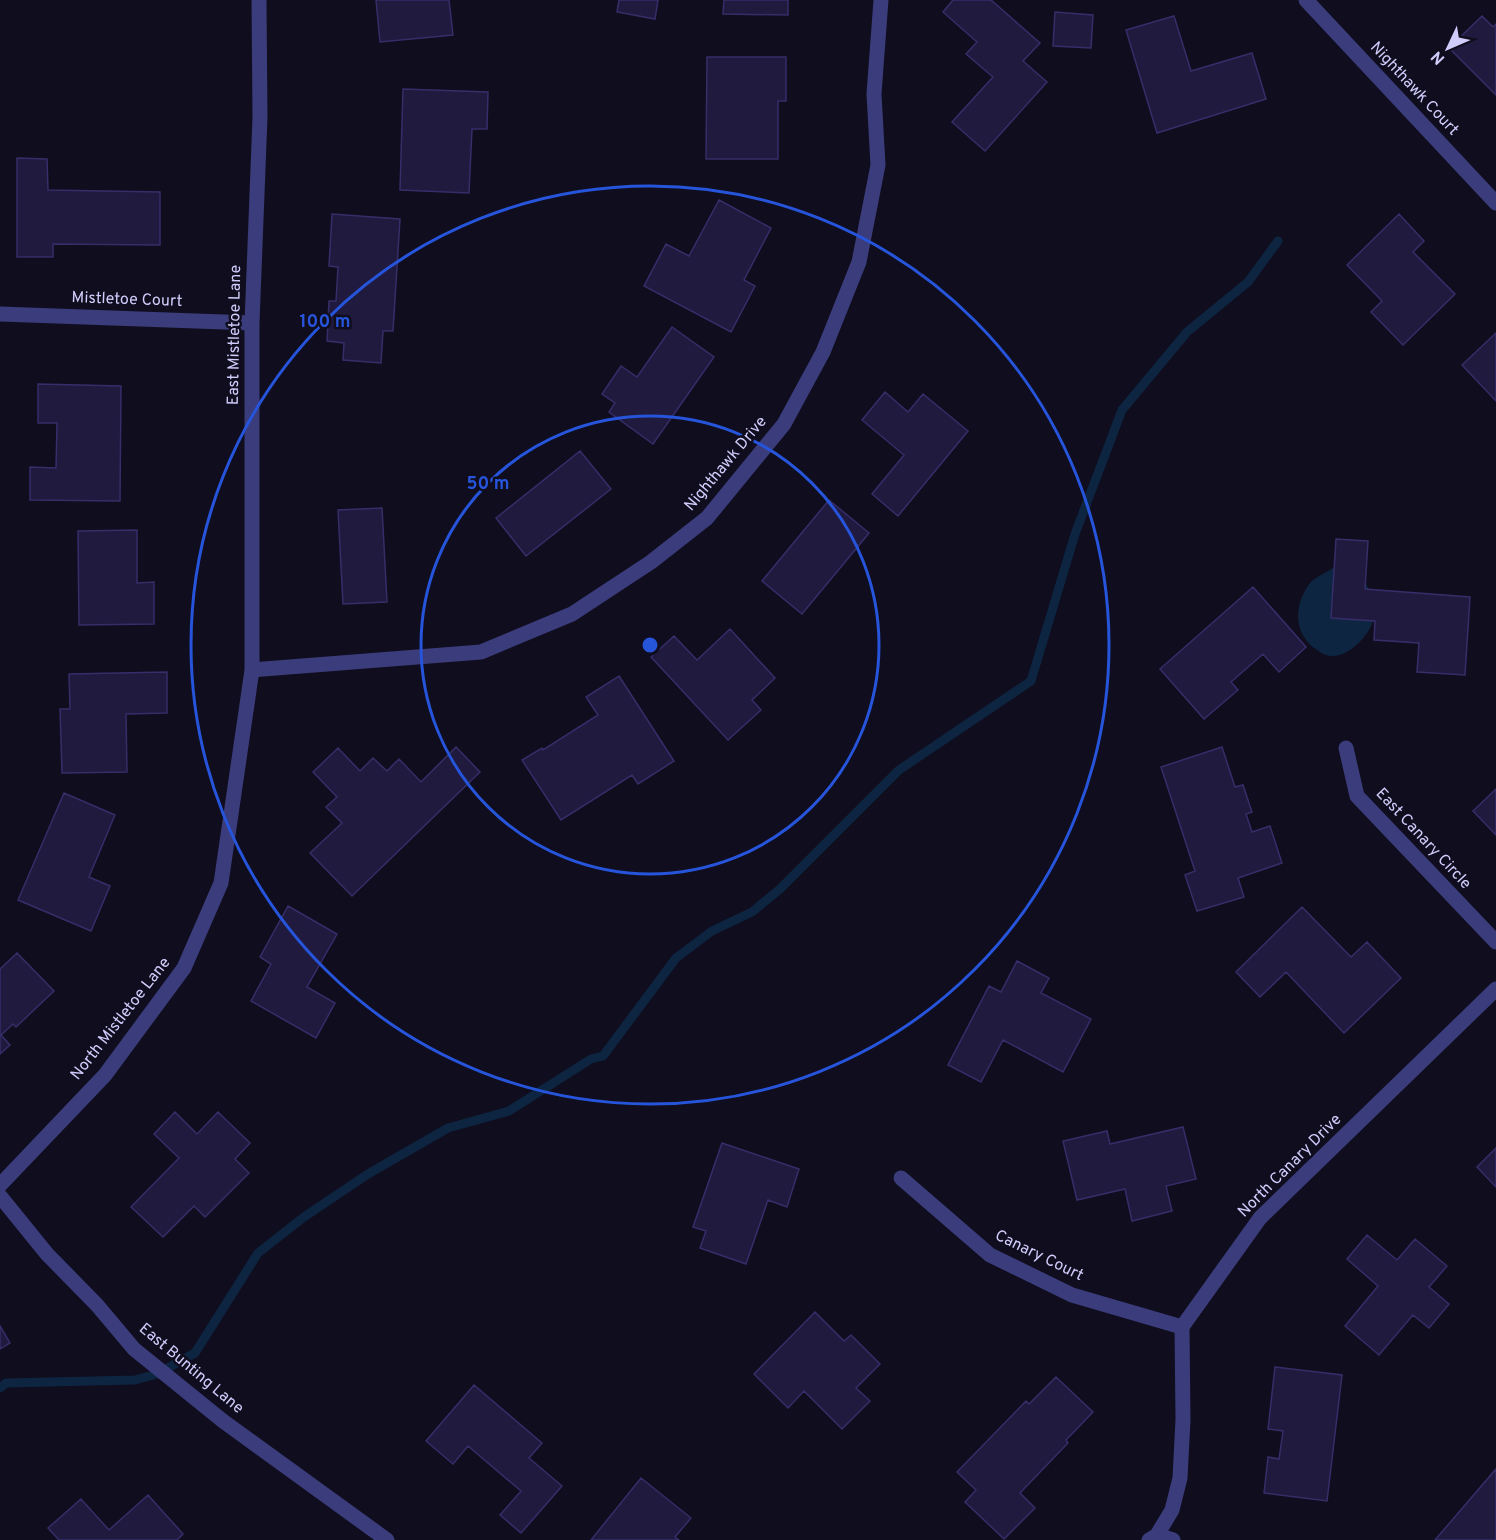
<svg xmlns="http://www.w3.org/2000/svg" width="1496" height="1540" font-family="Overpass,sans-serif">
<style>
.water{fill:#0e2541}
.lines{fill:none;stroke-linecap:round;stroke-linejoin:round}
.stream{stroke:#0e2541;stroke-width:9}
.building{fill:#1f1a3e;stroke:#362e69;stroke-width:1.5}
.minor{stroke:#3b3c7b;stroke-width:15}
.ring{fill:none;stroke:#2654da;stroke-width:3}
.labels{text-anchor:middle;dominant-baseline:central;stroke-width:5;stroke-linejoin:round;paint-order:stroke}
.street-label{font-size:16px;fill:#d0cdfc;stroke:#0f0d1e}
.centre{fill:#2654da;stroke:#0f0d1e;stroke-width:3}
.ring-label{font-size:18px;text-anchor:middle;font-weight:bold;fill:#2654da;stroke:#0f0d1e;stroke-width:5;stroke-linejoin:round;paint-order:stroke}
</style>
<rect width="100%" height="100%" fill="#0f0d1e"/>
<!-- water -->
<path class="water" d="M 1333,568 L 1363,578 C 1367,586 1373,595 1375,603 C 1381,626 1348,663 1326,655 C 1321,654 1318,650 1314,648 C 1293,631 1294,604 1310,583 C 1315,577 1326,573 1333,568 Z"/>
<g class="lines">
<!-- stream -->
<path class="stream" d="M 0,1388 L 6,1383 L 135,1380 L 157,1374 L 195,1353 L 258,1253 L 304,1217 L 368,1174 L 448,1128 L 509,1111 L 591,1059 L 603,1056 L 676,958 L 712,931 L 752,912 L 780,889 L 899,770 L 1031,681 L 1075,534 L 1122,410 L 1187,332 L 1248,282 L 1278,241"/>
</g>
<!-- building -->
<path class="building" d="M 376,0 L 449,0 L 453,35 L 380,42 Z
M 619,0 L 658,0 L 655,19 L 617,12 Z
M 724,0 L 788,0 L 788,15 L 723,14 Z
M 953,0 L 991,0 L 1040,43 L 1023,61 L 1047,82 L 985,151 L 952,122 L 993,77 L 966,54 L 977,42 L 943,12 Z
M 1055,12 L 1093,15 L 1091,48 L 1053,46 Z
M 1174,16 L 1191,71 L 1252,53 L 1266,99 L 1157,133 L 1126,30 Z
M 1482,16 L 1493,27 L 1496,24 L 1496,95 L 1449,48 Z
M 707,57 L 786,57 L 786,101 L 778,101 L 778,159 L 706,159 Z
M 403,89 L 488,92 L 487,129 L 472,129 L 469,193 L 400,190 Z
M 17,158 L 47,159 L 48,190 L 160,192 L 160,245 L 53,244 L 53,257 L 17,257 Z
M 719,200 L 771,228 L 744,280 L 755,286 L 731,332 L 644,286 L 666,244 L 689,256 Z
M 332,214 L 400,219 L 393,331 L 383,331 L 381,363 L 343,360 L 344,343 L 327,341 L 329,301 L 336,301 L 338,267 L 329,266 Z
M 1399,214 L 1424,241 L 1413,252 L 1455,294 L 1403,345 L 1371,312 L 1382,301 L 1347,265 Z
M 672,327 L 714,357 L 653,444 L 609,412 L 615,403 L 602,394 L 621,366 L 637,377 Z
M 1496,333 L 1496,401 L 1462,365 Z
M 38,384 L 121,386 L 120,501 L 30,500 L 30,467 L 56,468 L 57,423 L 38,423 Z
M 885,392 L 908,412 L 923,394 L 968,431 L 898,516 L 872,494 L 904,455 L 862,420 Z
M 580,451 L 611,489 L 526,556 L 496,518 Z
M 829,500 L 869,533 L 802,614 L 762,581 Z
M 382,508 L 387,602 L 343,604 L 338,510 Z
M 137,530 L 137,583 L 154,582 L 154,624 L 79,625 L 78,531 Z
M 1336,539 L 1368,541 L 1365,589 L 1470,597 L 1465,675 L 1417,672 L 1419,643 L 1374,640 L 1375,621 L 1331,618 Z
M 1253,587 L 1306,647 L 1279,672 L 1263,654 L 1231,682 L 1238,690 L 1204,719 L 1160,669 Z
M 730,629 L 775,678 L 752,700 L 761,710 L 728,740 L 651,657 L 674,636 L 697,660 Z
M 167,672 L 167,713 L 126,714 L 127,772 L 62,773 L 60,709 L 70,709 L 69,674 Z
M 619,676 L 674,761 L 638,784 L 632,775 L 561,820 L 522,760 L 542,748 L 543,750 L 598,715 L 586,697 Z
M 456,747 L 480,772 L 352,896 L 310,853 L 342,823 L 326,807 L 337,797 L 313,772 L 338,748 L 360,771 L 373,758 L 387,771 L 399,759 L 421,782 Z
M 1222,747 L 1235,787 L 1243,785 L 1252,812 L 1246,814 L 1252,832 L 1270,826 L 1282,863 L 1238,878 L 1244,897 L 1197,911 L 1185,875 L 1195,871 L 1161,767 Z
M 1496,789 L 1496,835 L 1473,811 Z
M 64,793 L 115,815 L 89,877 L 110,886 L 91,931 L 18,900 Z
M 288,906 L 337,934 L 307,987 L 335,1003 L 316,1038 L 251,1001 L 271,964 L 260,957 Z
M 1302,907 L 1351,957 L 1367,942 L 1401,978 L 1344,1033 L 1286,972 L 1260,997 L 1236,972 Z
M 17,953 L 54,991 L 16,1027 L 13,1024 L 1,1035 L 10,1045 L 0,1054 L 0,969 Z
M 1017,961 L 1049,978 L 1041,993 L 1091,1019 L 1063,1072 L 1003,1040 L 981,1082 L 948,1065 L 989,986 L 1001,992 Z
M 175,1112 L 197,1134 L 218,1112 L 250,1143 L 235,1159 L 249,1173 L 205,1217 L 194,1206 L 163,1237 L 131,1207 L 179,1158 L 154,1134 Z
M 1183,1127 L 1196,1179 L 1166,1186 L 1172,1211 L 1132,1221 L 1125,1189 L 1077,1200 L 1063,1141 L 1107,1131 L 1110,1144 Z
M 722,1143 L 799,1169 L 787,1207 L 768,1200 L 746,1264 L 700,1248 L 706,1231 L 693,1227 Z
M 1496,1148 L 1496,1187 L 1477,1167 Z
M 1367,1235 L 1397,1260 L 1415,1239 L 1447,1266 L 1429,1287 L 1449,1304 L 1429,1328 L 1413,1315 L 1379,1355 L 1345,1326 L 1378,1286 L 1347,1259 Z
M 815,1312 L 844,1341 L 851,1335 L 880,1364 L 856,1388 L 870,1401 L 842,1429 L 804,1391 L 788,1408 L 754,1374 Z
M 0,1326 L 10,1343 L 0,1349 Z
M 1275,1367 L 1342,1375 L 1327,1501 L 1264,1493 L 1268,1457 L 1279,1459 L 1283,1431 L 1268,1429 Z
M 1056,1377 L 1093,1412 L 1066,1440 L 1068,1443 L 1020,1493 L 1035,1508 L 1004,1539 L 965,1502 L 976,1490 L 957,1472 L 1026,1401 L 1029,1404 Z
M 474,1385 L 542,1443 L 529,1458 L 562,1486 L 521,1533 L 500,1515 L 521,1491 L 468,1446 L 453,1464 L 426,1441 Z
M 1496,1469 L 1496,1540 L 1435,1540 Z
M 641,1478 L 691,1518 L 675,1537 L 679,1540 L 591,1540 Z
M 148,1495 L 183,1534 L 177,1540 L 59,1540 L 48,1528 L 81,1499 L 109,1530 Z"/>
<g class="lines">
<!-- minor -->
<path class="minor" d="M 1306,0 L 1496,203
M 0,314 L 252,323
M 252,670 L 481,652 L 572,614 L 651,562 L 707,518 L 784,424 L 823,352 L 859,262 L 878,165 L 874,94 L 881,0
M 1346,748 L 1357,796 L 1496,942
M 901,1178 L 990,1255 L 1072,1295 L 1182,1327
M 0,1185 L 105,1075 L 184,968 L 221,883 L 252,670 L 252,323 L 260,117 L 259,0
M 0,1196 L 47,1254 L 97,1305 L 134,1349 L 223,1421 L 387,1540
M 1157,1535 L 1173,1540
M 1149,1540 L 1157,1535 L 1172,1510 L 1180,1478 L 1183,1420 L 1182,1327 L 1260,1218 L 1496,989"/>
</g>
<!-- distance rings -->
<g class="ring">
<circle cx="650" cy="645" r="229"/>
<circle cx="650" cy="645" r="459"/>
</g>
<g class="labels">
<!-- street labels -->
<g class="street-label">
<text transform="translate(1414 89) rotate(47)">Nighthawk Court</text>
<text transform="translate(127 300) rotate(2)">Mistletoe Court</text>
<text transform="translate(235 335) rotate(-89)">East Mistletoe Lane</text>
<text transform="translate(726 464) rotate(-50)">Nighthawk Drive</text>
<text transform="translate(1423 839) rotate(47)">East Canary Circle</text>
<text transform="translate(121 1019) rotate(-52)">North Mistletoe Lane</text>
<text transform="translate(1290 1166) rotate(-45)">North Canary Drive</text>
<text transform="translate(1039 1256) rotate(26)">Canary Court</text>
<text transform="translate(191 1369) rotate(40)">East Bunting Lane</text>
</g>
</g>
<circle cx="650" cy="645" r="9" class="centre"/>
<g class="ring-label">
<text x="325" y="327">100 m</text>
<text x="488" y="489">50 m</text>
</g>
<!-- north arrow -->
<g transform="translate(1448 48) rotate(226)" stroke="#0f0d1e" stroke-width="4.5" paint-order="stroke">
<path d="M0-4.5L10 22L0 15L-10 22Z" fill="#d0cdfc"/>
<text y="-9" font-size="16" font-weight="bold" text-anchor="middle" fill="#d0cdfc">N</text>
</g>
</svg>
